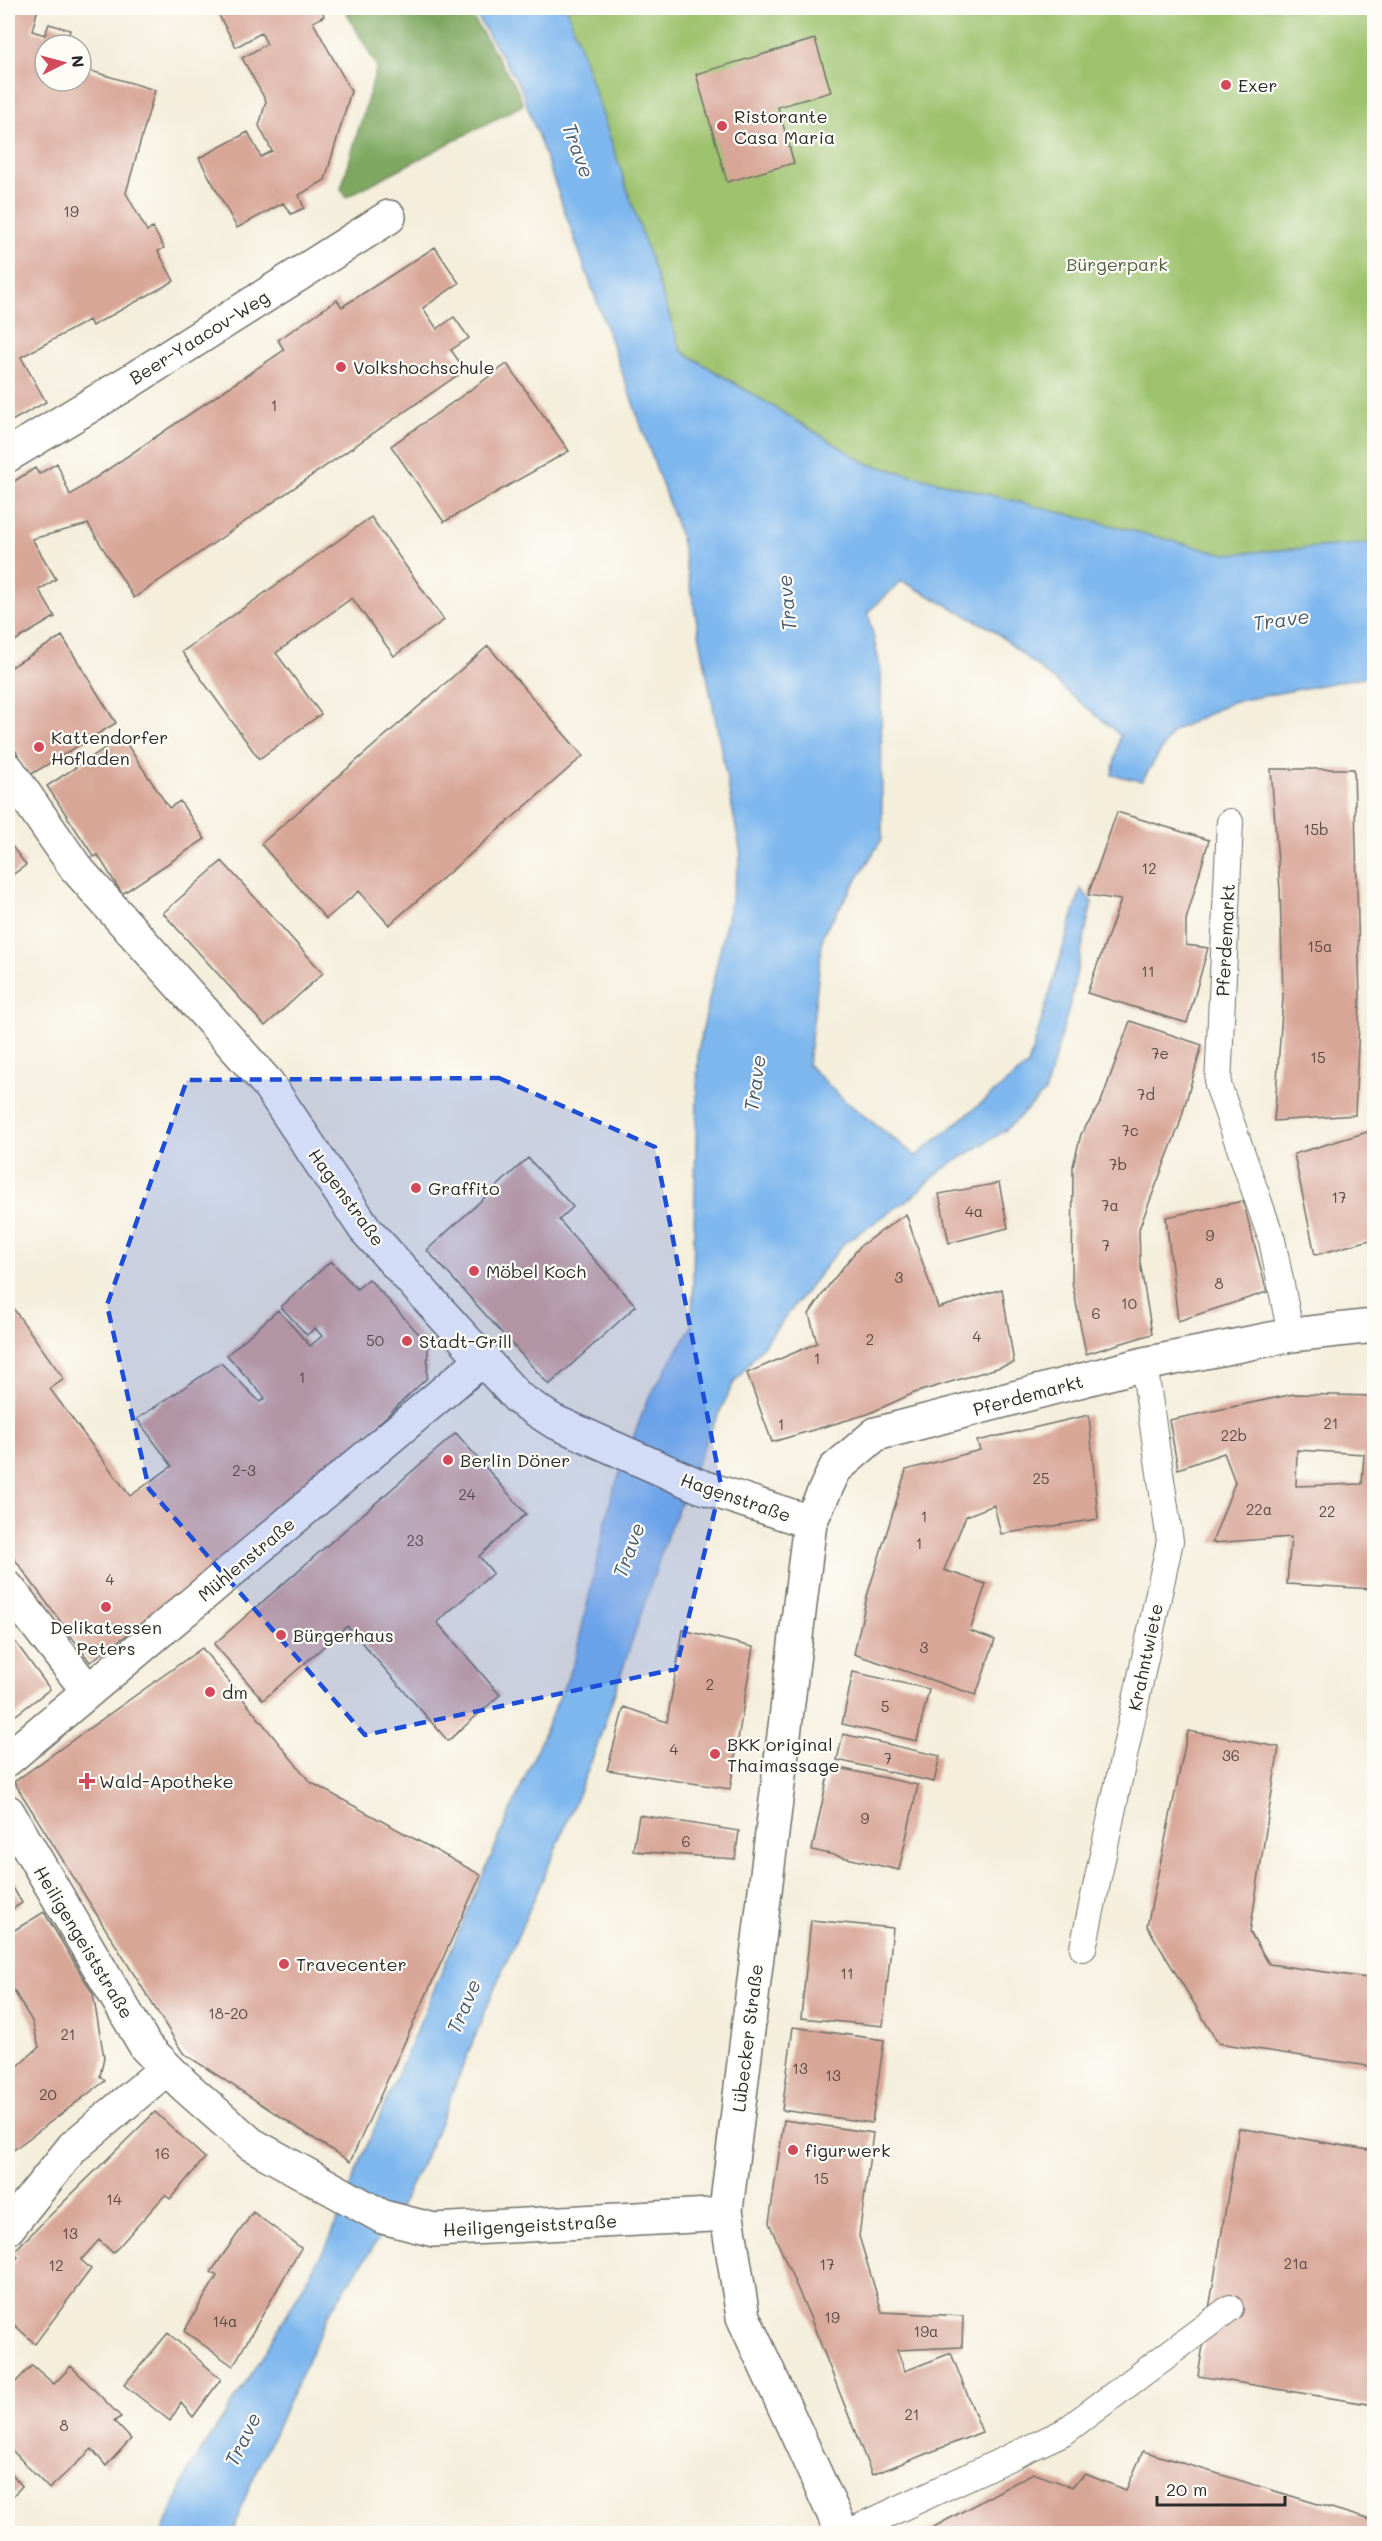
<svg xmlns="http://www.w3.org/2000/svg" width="1382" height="2541" font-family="Mali,sans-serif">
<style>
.green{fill:#9dc26d;stroke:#64764c;stroke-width:1.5}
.forest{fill:#7ea860;stroke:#546a46;stroke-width:1.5}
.water{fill:#7eb7ee;stroke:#54718c;stroke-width:1.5}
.building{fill:#d8a697;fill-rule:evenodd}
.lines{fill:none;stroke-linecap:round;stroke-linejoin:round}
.lane-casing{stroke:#716f69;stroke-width:28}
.street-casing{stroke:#716f69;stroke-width:36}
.lane{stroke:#fff;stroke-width:26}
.street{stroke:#fff;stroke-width:33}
.marked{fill:#1d4ed8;fill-opacity:0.2;stroke:#1d4ed8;stroke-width:4.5;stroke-dasharray:12 8;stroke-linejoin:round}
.poi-dot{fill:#d1495b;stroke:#fdfcf7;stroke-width:2}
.labels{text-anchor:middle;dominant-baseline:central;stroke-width:4.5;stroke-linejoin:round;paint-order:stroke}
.number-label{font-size:15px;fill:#564a46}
.poi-label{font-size:18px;fill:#2b2b2b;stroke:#fdfcf7;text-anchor:start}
.park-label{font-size:18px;fill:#536042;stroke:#fdfcf7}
.street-label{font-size:18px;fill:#2b2b2b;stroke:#fdfcf7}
.water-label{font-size:20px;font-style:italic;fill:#485c6f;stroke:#fdfcf7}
</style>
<rect width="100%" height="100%" fill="#fdfcf7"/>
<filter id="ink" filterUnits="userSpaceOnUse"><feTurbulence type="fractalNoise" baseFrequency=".0167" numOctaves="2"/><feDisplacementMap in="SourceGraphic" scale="12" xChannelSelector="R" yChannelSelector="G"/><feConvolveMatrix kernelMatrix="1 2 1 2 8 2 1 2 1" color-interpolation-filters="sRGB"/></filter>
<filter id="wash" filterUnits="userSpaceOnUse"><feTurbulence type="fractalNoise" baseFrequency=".008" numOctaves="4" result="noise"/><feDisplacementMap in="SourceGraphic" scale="24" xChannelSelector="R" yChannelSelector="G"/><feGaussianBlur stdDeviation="1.35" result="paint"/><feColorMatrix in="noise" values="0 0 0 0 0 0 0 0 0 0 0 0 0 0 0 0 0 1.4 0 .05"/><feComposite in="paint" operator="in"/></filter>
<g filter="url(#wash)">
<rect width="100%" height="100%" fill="#f4eedb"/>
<!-- green -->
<path class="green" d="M 566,8 L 1374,8 L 1374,543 L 1225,555 L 868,464 L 681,351 Z"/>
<!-- forest -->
<path class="forest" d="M 344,8 L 467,8 L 517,89 L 523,105 L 346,197 L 341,189 L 377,67 Z"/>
<!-- water -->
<path class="water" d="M 472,8 L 566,8 L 568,11 L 681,351 L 868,464 L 1225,554 L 1374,543 L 1374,675 L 1232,702 L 1173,731 L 1142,781 L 1112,775 L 1120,735 L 992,629 L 902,581 L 868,612 L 881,671 L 882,839 L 823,934 L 808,1065 L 845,1101 L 916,1156 L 1028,1065 L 1081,889 L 1092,902 L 1069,1008 L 1045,1092 L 1006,1130 L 943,1169 L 912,1197 L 843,1244 L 733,1384 L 709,1434 L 668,1533 L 595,1752 L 555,1851 L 491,1997 L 432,2142 L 402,2204 L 330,2311 L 247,2492 L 233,2533 L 162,2534 L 190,2468 L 260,2361 L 330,2239 L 357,2169 L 574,1663 L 612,1494 L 647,1401 L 692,1326 L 698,1051 L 741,854 L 681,538 L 521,88 Z"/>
<g id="blocks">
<!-- building -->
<path class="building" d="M 8,8 L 38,8 L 32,31 L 45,35 L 49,24 L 70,30 L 66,45 L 45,45 L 45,81 L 81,81 L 81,68 L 155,90 L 126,193 L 147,231 L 153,228 L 164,248 L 158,251 L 174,281 L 92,326 L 89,320 L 21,357 L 46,402 L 8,423 Z
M 215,8 L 322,8 L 324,16 L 313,22 L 351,91 L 325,180 L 299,195 L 304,208 L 291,214 L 283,203 L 237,228 L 199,158 L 248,132 L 261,157 L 272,151 L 259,126 L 266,101 L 242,58 L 267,44 L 261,33 L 236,47 Z
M 815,39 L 831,92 L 778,107 L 794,163 L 727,182 L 696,74 Z
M 435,247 L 459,283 L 423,308 L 437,329 L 454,317 L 469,338 L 451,350 L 465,370 L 134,598 L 88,524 L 32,539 L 56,579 L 39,590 L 55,617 L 8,645 L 8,485 L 35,468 L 39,474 L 57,463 L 70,495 L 284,350 L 278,340 L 337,300 L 342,307 Z
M 507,364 L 569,451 L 444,522 L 391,446 Z
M 371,517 L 444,620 L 394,656 L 352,598 L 276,653 L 321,714 L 259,759 L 182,652 Z
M 62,636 L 116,723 L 30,775 L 8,738 L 8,669 Z
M 488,646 L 583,756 L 389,925 L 359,891 L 326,919 L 261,844 Z
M 122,737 L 169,808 L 180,801 L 205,839 L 122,894 L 98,855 L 94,857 L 47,786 Z
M 1271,769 L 1354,769 L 1360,999 L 1355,1115 L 1274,1121 L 1283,998 L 1280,890 Z
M 1117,812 L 1209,840 L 1186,920 L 1186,945 L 1208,948 L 1187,1023 L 1087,993 L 1121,900 L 1088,895 Z
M 8,841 L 26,865 L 8,878 Z
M 222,861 L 323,973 L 265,1026 L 163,913 Z
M 1130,1021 L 1202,1045 L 1179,1126 L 1139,1229 L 1140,1262 L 1152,1334 L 1086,1354 L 1072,1282 L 1073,1166 L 1081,1134 L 1101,1102 Z
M 1374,1130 L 1374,1239 L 1315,1255 L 1294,1154 Z
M 528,1158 L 573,1207 L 559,1220 L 636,1306 L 549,1385 L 427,1250 Z
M 999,1183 L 1008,1228 L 949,1243 L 939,1194 Z
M 1243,1201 L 1267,1292 L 1178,1321 L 1166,1217 Z
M 906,1214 L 938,1308 L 1002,1289 L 1014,1363 L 914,1393 L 868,1414 L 772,1442 L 747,1373 L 817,1343 L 809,1314 L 829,1285 L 860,1246 Z
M 331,1261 L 357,1289 L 369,1279 L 428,1344 L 427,1378 L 325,1474 L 195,1584 L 90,1662 L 8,1550 L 8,1301 L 64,1379 L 50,1389 L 130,1496 L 172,1466 L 137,1419 L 221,1363 L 260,1402 L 265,1398 L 227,1355 L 278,1310 L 310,1346 L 322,1336 L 315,1328 L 307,1335 L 281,1307 Z
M 1294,1394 L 1374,1396 L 1374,1589 L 1287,1584 L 1291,1537 L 1212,1543 L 1235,1482 L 1224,1453 L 1178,1469 L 1169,1420 ZM 1297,1450 L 1364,1454 L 1362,1484 L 1296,1486 Z
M 1089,1415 L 1098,1519 L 1001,1534 L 994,1505 L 966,1516 L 944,1570 L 986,1584 L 970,1631 L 995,1640 L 976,1695 L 854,1654 L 867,1596 L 906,1470 L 980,1450 L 977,1441 Z
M 456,1433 L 526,1514 L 479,1556 L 493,1573 L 437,1622 L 500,1695 L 448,1741 L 347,1626 L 263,1700 L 214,1644 Z
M 683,1630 L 753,1647 L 730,1789 L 607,1770 L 624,1707 L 667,1722 Z
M 8,1632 L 50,1689 L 8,1721 Z
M 202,1648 L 310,1782 L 481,1875 L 350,2162 L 183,2053 L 14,1782 Z
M 853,1672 L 929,1689 L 917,1741 L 842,1724 Z
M 1188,1731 L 1279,1747 L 1250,1932 L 1269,1964 L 1374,1979 L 1374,2067 L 1218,2043 L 1147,1926 Z
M 843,1734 L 940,1756 L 934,1782 L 837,1760 Z
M 830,1766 L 918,1785 L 899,1870 L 812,1850 Z
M 639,1815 L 739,1831 L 735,1859 L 633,1851 Z
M 8,1879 L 22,1903 L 8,1912 Z
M 44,1912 L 93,1994 L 104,2057 L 100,2076 L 105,2081 L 8,2154 L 8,2075 L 39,2047 L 32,2021 L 8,1981 L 8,1934 Z
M 811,1920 L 893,1928 L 883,2026 L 801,2018 Z
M 793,2027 L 884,2040 L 872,2123 L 782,2110 Z
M 155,2112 L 205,2158 L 170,2199 L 165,2195 L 113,2253 L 99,2240 L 81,2260 L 91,2269 L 35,2344 L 8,2319 L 8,2271 L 18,2257 L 13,2252 Z
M 784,2120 L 873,2133 L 859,2236 L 882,2312 L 963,2316 L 962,2347 L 897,2350 L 905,2371 L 951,2353 L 982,2432 L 872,2475 L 810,2317 L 769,2223 Z
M 1239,2128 L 1374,2151 L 1374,2405 L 1198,2376 Z
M 253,2212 L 301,2248 L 233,2366 L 184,2331 L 217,2276 L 211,2272 Z
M 168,2333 L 221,2379 L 193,2417 L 181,2403 L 170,2421 L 124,2385 Z
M 32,2365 L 54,2384 L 71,2366 L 121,2417 L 114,2421 L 131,2439 L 106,2466 L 92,2449 L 49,2489 L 8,2446 L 8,2390 Z
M 1143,2451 L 1374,2521 L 1374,2534 L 921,2534 L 1033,2473 L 1072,2487 L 1085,2474 L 1126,2490 Z
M 8,2469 L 22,2486 L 8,2501 Z"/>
</g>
</g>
<g filter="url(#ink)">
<use href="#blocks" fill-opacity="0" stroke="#716f69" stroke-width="1.5"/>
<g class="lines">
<defs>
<path id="lane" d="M 1230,822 L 1218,1085 L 1272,1240 L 1291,1335
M 1083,1948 L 1170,1541 L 1144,1364
M 845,2534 L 1064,2432 L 1230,2308"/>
<path id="street" d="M 8,455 L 129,382 L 389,217
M 8,770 L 76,868 L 268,1084 L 365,1229 L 518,1398 L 553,1421 L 697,1485 L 810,1522
M 8,1588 L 88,1691
M 8,1759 L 484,1358
M 8,1812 L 146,2047 L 184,2085 L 251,2144 L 383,2217 L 434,2230 L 711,2215 L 726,2210
M 8,2228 L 73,2147 L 167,2068
M 843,2534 L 743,2317 L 726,2210 L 810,1522 L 835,1469 L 876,1434 L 1144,1364 L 1291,1335 L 1374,1326"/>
</defs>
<!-- lane casing -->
<use href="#lane" class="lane-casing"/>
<!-- street casing -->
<use href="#street" class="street-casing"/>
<!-- lane -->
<use href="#lane" class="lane"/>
<!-- street -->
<use href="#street" class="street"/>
</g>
</g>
<!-- marked area -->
<path class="marked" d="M 499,1078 L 655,1147 L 721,1485 L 676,1669 L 365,1735 L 149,1489 L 107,1305 L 187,1080 Z"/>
<!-- markers -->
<g class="poi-dot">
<circle cx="1226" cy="85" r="6"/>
<circle cx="722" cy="126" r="6"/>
<circle cx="341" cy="367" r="6"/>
<circle cx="39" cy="747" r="6"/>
<circle cx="416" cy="1188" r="6"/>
<circle cx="474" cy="1271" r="6"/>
<circle cx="407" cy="1341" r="6"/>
<circle cx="448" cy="1460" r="6"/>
<circle cx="106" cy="1607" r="6"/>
<circle cx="281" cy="1635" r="6"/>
<circle cx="210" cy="1692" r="6"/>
<circle cx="715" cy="1754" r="6"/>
<path d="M84 1772h6v6h6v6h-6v6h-6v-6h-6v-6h6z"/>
<circle cx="284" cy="1964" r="6"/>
<circle cx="793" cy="2150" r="6"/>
</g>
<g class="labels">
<!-- number labels -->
<g class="number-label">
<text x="71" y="211">19</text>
<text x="274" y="405">1</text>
<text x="1316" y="829">15b</text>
<text x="1149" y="868">12</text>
<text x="1320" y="946">15a</text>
<text x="1148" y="971">11</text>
<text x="1160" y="1053">7e</text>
<text x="1318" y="1057">15</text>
<text x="1146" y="1094">7d</text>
<text x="1130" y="1130">7c</text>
<text x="1118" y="1164">7b</text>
<text x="1339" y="1197">17</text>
<text x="1110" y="1205">7a</text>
<text x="974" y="1211">4a</text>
<text x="1210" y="1235">9</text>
<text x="1106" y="1245">7</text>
<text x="899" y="1277">3</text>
<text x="1219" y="1283">8</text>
<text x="1129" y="1303">10</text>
<text x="1096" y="1313">6</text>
<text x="977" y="1336">4</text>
<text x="870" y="1339">2</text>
<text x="375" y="1340">50</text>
<text x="817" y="1358">1</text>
<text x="302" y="1377">1</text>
<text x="1331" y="1423">21</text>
<text x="781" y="1424">1</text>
<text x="1234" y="1435">22b</text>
<text x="244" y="1470">2-3</text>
<text x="1041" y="1478">25</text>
<text x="467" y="1494">24</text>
<text x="1259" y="1509">22a</text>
<text x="1327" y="1511">22</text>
<text x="924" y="1516">1</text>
<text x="415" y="1540">23</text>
<text x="919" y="1543">1</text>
<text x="110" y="1579">4</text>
<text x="924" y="1647">3</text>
<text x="710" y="1684">2</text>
<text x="885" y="1706">5</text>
<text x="674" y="1749">4</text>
<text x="1231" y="1755">36</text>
<text x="888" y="1758">7</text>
<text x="865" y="1818">9</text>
<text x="686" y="1841">6</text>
<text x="847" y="1973">11</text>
<text x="228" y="2013">18-20</text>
<text x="68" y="2034">21</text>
<text x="800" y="2068">13</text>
<text x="833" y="2075">13</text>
<text x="48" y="2094">20</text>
<text x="162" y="2153">16</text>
<text x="821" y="2178">15</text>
<text x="114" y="2199">14</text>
<text x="70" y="2233">13</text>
<text x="1296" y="2263">21a</text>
<text x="827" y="2264">17</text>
<text x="56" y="2265">12</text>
<text x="832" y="2317">19</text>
<text x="225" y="2321">14a</text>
<text x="926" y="2331">19a</text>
<text x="912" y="2414">21</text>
<text x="64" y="2425">8</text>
</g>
<!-- poi labels -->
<g class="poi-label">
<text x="1238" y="85">Exer</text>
<text x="734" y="116">Ristorante<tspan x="734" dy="21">Casa Maria</tspan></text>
<text x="353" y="367">Volkshochschule</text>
<text x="51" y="737">Kattendorfer<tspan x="51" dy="21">Hofladen</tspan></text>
<text x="428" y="1188">Graffito</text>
<text x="486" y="1271">Möbel Koch</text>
<text x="419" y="1341">Stadt-Grill</text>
<text x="460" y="1460">Berlin Döner</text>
<text x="106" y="1627" text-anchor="middle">Delikatessen<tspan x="106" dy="21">Peters</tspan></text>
<text x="293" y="1635">Bürgerhaus</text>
<text x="222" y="1692">dm</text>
<text x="727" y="1744">BKK original<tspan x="727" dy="21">Thaimassage</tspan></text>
<text x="99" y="1781">Wald-Apotheke</text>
<text x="296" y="1964">Travecenter</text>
<text x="805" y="2150">figurwerk</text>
</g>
<!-- park labels -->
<g class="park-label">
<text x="1117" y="264">Bürgerpark</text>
</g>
<!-- street labels -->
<g class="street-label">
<text transform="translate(199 337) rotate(-32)">Beer-Yaacov-Weg</text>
<text transform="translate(1225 940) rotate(-87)">Pferdemarkt</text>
<text transform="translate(347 1197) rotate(54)">Hagenstraße</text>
<text transform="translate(1028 1395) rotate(-15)">Pferdemarkt</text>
<text transform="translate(736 1497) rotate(19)">Hagenstraße</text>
<text transform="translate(246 1559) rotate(-40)">Mühlenstraße</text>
<text transform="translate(1145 1657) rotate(-78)">Krahntwiete</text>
<text transform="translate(84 1942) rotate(59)">Heiligengeiststraße</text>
<text transform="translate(747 2038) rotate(-83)">Lübecker Straße</text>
<text transform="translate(530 2225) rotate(-3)">Heiligengeiststraße</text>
</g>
<!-- water labels -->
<g class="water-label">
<text transform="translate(579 150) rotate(70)">Trave</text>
<text transform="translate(786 603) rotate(-95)">Trave</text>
<text transform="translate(1281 619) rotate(-8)">Trave</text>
<text transform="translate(754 1083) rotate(-82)">Trave</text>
<text transform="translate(628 1550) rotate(-70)">Trave</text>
<text transform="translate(463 2006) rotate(-67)">Trave</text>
<text transform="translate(242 2439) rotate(-64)">Trave</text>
</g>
</g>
<!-- margin -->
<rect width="1382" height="2541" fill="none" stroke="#fdfcf7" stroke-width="30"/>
<!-- north arrow -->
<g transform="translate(63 63) rotate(84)"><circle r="28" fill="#fdfcf7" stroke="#a9a8a5" stroke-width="1.5"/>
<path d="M0-4.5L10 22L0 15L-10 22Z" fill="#d1495b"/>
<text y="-9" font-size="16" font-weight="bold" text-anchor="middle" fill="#2b2b2b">N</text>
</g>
<!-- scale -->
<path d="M1157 2496v9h128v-9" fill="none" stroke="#2b2b2b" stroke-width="3"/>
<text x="1166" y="2496" font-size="18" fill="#2b2b2b" stroke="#fdfcf7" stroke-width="4.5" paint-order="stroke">20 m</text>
</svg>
